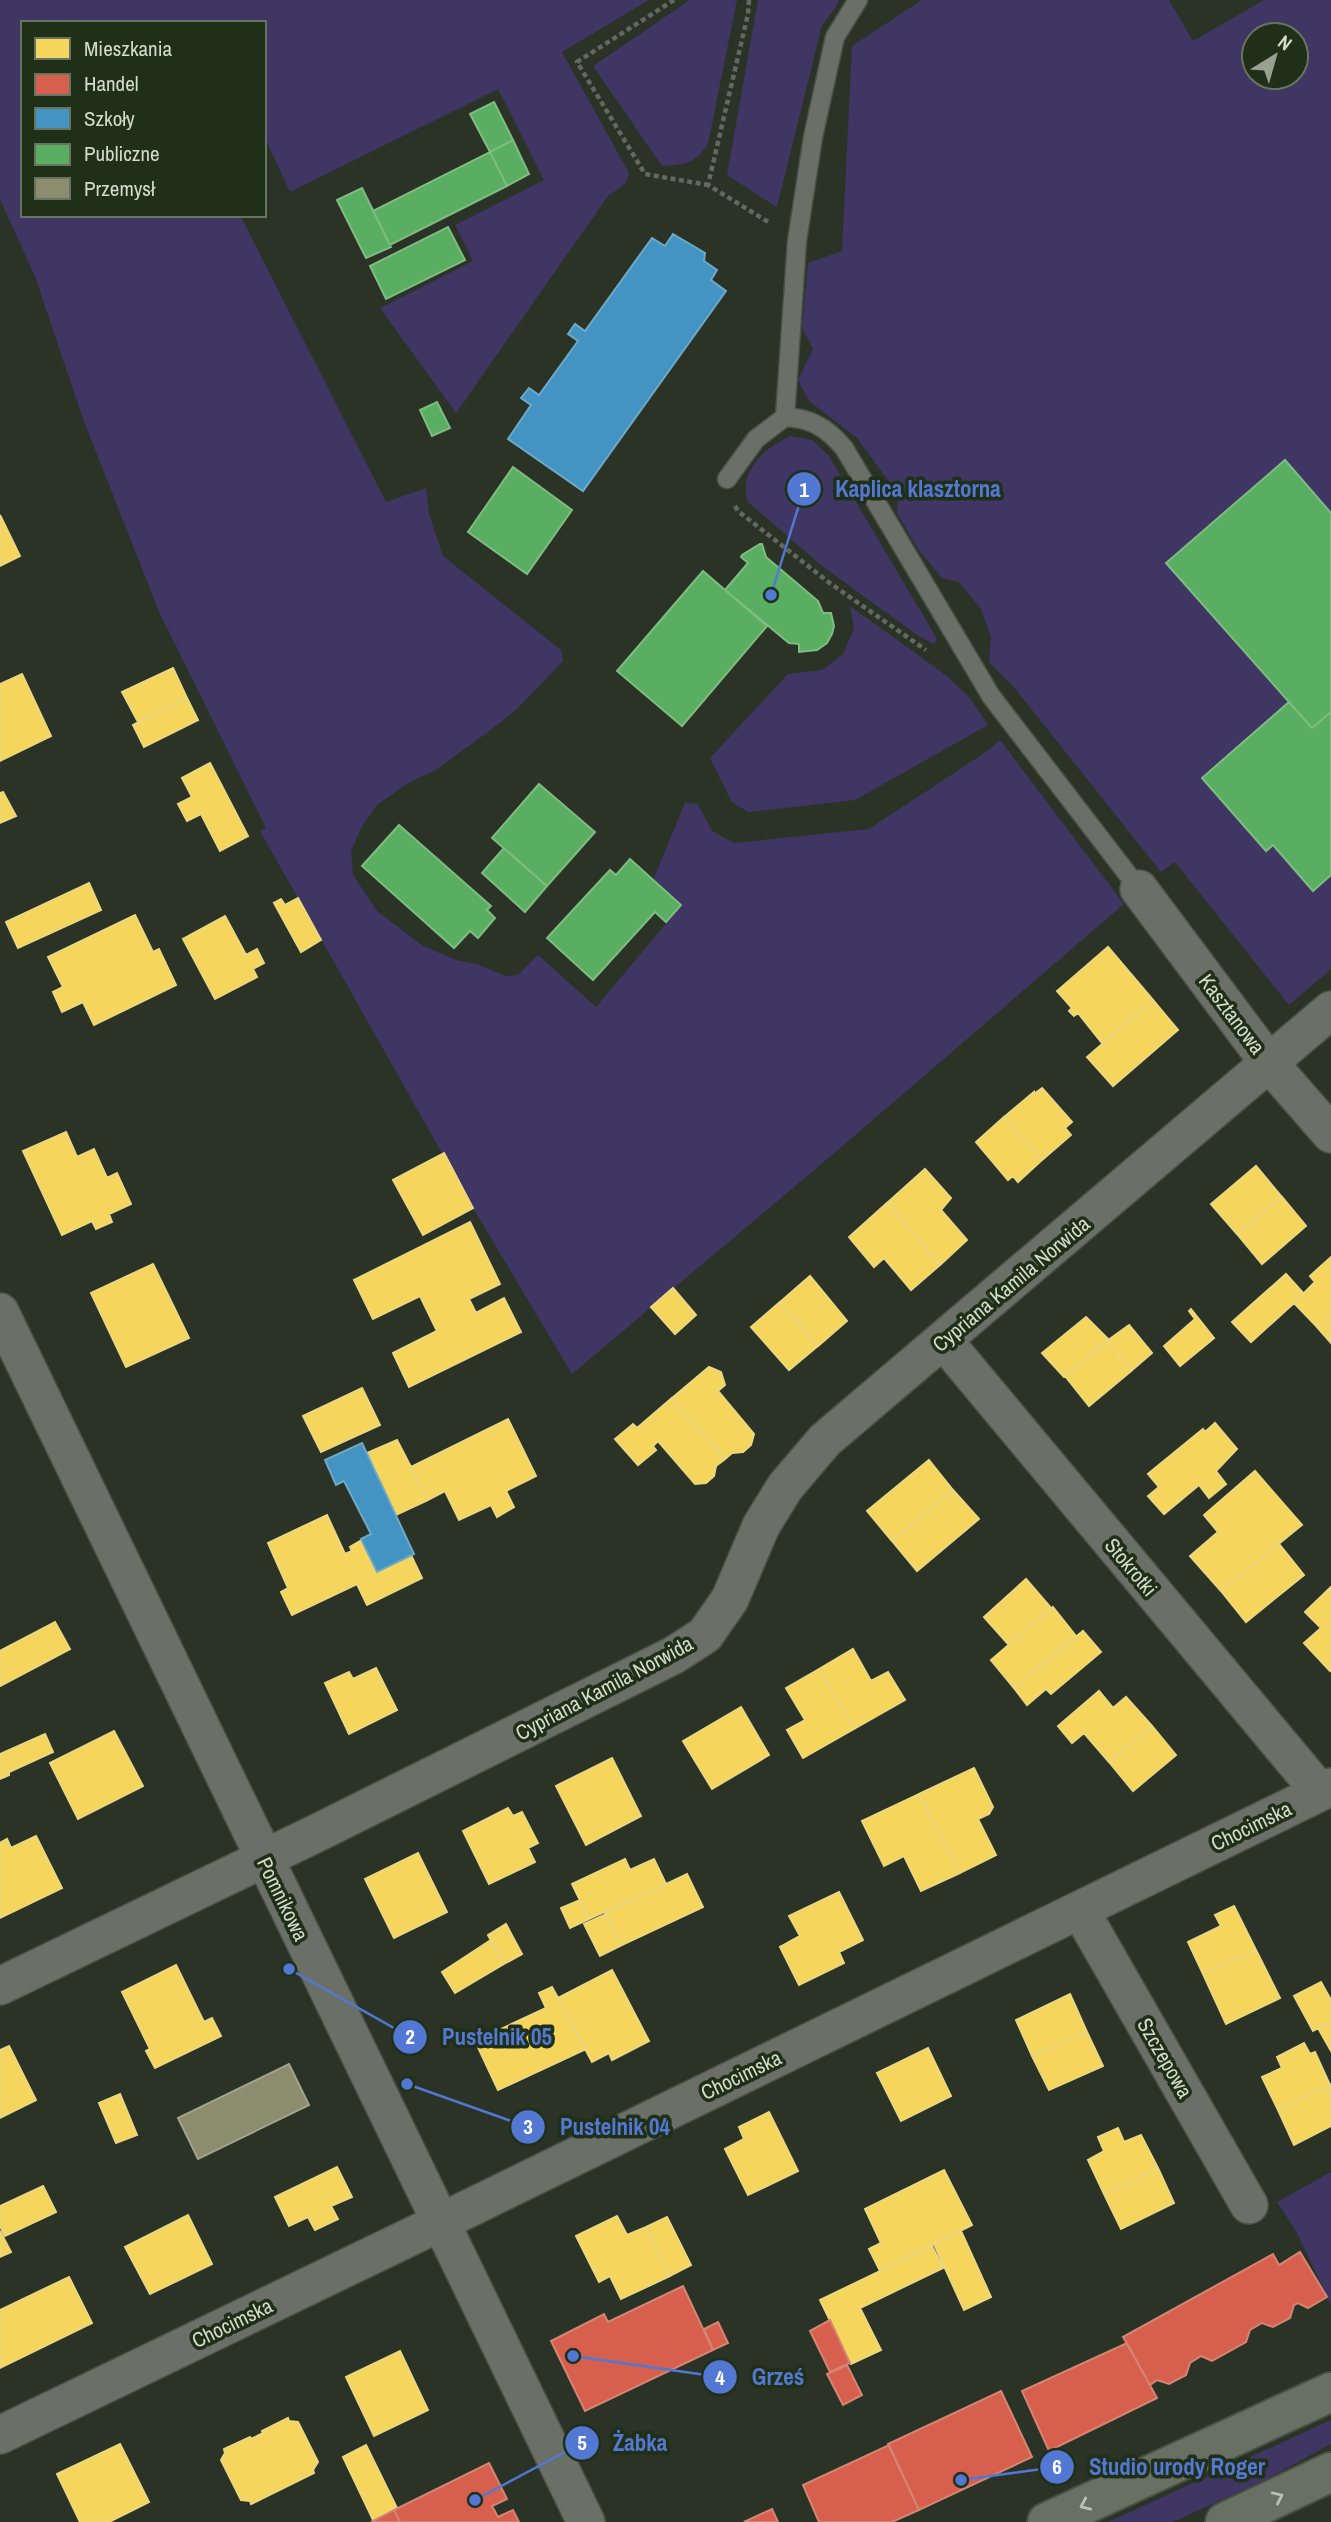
<svg xmlns="http://www.w3.org/2000/svg" width="1331" height="2522" font-family="'Archivo Narrow',sans-serif">
<style>
.green{fill:#3f3663;fill-rule:evenodd}
.homes{fill:#f6d55c;stroke:#ebd77e;stroke-width:2}
.shops{fill:#d6604d;stroke:#d58573;stroke-width:2}
.schools{fill:#4393c3;stroke:#6ea9c6;stroke-width:2}
.public{fill:#5aae61;stroke:#7ebc81;stroke-width:2}
.industry{fill:#8c8c6e;stroke:#a1a48a;stroke-width:2}
.lines{fill:none;stroke-linecap:round;stroke-linejoin:round}
.service-casing{stroke:#495145;stroke-width:21}
.minor-casing{stroke:#495145;stroke-width:40}
.secondary-casing{stroke:#495145;stroke-width:42}
.path{stroke:#636960;stroke-width:4.5;stroke-dasharray:5 3.5;stroke-linecap:butt}
.service{stroke:#6a7067;stroke-width:18}
.minor{stroke:#6a7067;stroke-width:37}
.secondary{stroke:#687063;stroke-width:38}
.oneway{stroke:#b8c0b2}
.labels{text-anchor:middle;dominant-baseline:central;stroke-width:7;stroke-linejoin:round;paint-order:stroke}
.street-label{font-size:21px;fill:#d2dbcc;stroke:#202f17}
.leader{fill:none;stroke:#5378d4;stroke-width:2.5}
.callout-dot{fill:#5378d4;stroke:#202f17;stroke-width:2.5}
.mark-label{font-size:21px;text-anchor:middle;font-weight:bold;fill:#fff}
.callout-label{font-size:23px;text-anchor:middle;font-weight:bold;fill:#5378d4;stroke:#202f17;stroke-width:7;stroke-linejoin:round;paint-order:stroke}
</style>
<rect width="100%" height="100%" fill="#2b3327"/>
<!-- green -->
<path class="green" d="M 0,0 L 649,0 L 562,52 L 624,164 L 629,174 L 626,183 L 608,196 L 456,413 L 380,308 L 473,261 L 455,225 L 544,180 L 498,89 L 290,192 L 264,136 L 264,23 L 23,23 L 23,215 L 240,215 L 386,502 L 426,488 L 429,514 L 443,556 L 561,650 L 563,661 L 518,708 L 492,729 L 434,771 L 408,783 L 378,804 L 362,826 L 351,851 L 353,875 L 377,911 L 423,946 L 456,960 L 477,964 L 505,976 L 518,975 L 538,955 L 596,1007 L 681,906 L 653,880 L 685,803 L 698,804 L 712,831 L 734,843 L 869,829 L 986,752 L 1000,740 L 1124,904 L 839,1149 L 572,1374 L 473,1208 L 260,831 L 266,828 L 160,614 L 83,419 L 36,279 L 0,199 Z
M 690,0 L 737,0 L 708,144 C 693,165 686,164 662,166 L 593,66 Z
M 758,0 L 839,0 L 836,7 L 822,25 L 777,207 L 727,175 Z
M 922,0 L 1169,0 L 1193,41 L 1264,0 L 1331,0 L 1331,969 L 1289,1005 L 1175,862 L 1161,872 L 1013,686 L 989,662 L 991,637 L 981,609 L 959,582 L 942,578 L 918,549 L 897,513 L 898,494 L 857,438 L 809,401 L 798,380 L 813,349 L 802,328 L 808,263 L 842,251 L 852,46 ZM 1254,35 L 1296,35 L 1296,77 L 1254,77 Z
M 790,436 L 812,440 L 829,456 L 937,639 L 934,644 L 917,635 L 821,565 L 748,502 C 738,470 764,449 790,436 Z
M 850,606 L 947,676 L 970,698 L 988,725 L 855,800 L 748,812 L 732,802 L 710,758 L 788,674 L 822,670 L 843,654 L 854,628 Z
M 1331,2172 L 1331,2305 L 1296,2231 L 1277,2202 Z
M 1331,2420 L 1331,2444 L 1265,2480 L 1173,2522 L 1108,2522 Z"/>
<!-- homes -->
<path class="homes" d="M 0,515 L 20,556 L 0,566 Z
M 173,668 L 187,698 L 138,722 L 122,692 Z
M 22,674 L 51,736 L 0,761 L 0,684 Z
M 187,698 L 198,720 L 144,747 L 133,725 Z
M 210,763 L 248,836 L 220,851 L 201,814 L 187,821 L 178,804 L 192,797 L 182,778 Z
M 3,792 L 16,816 L 0,823 L 0,793 Z
M 89,883 L 101,910 L 18,948 L 6,922 Z
M 298,898 L 321,940 L 301,952 L 274,903 L 281,899 L 285,905 Z
M 135,915 L 153,952 L 159,949 L 176,985 L 94,1025 L 83,1002 L 62,1012 L 53,992 L 63,987 L 48,957 Z
M 225,916 L 246,955 L 257,949 L 264,963 L 253,969 L 257,977 L 215,999 L 183,939 Z
M 1108,947 L 1153,1000 L 1102,1043 L 1078,1013 L 1074,1016 L 1069,1011 L 1072,1008 L 1057,991 Z
M 1153,1000 L 1178,1030 L 1113,1086 L 1087,1057 Z
M 1042,1088 L 1072,1122 L 1065,1128 L 1071,1135 L 1042,1160 L 1004,1117 L 1034,1092 L 1034,1094 Z
M 1004,1117 L 1042,1160 L 1018,1182 L 1013,1176 L 1008,1180 L 976,1142 Z
M 66,1132 L 77,1157 L 94,1149 L 107,1178 L 117,1173 L 131,1204 L 109,1214 L 112,1222 L 96,1229 L 92,1221 L 62,1235 L 23,1151 Z
M 444,1153 L 473,1208 L 423,1235 L 393,1180 Z
M 1256,1166 L 1282,1197 L 1237,1234 L 1211,1204 Z
M 925,1169 L 951,1198 L 941,1210 L 967,1240 L 940,1265 L 887,1203 Z
M 1282,1197 L 1306,1226 L 1262,1264 L 1237,1234 Z
M 887,1203 L 940,1265 L 911,1290 L 884,1258 L 874,1267 L 849,1237 Z
M 470,1222 L 500,1284 L 469,1299 L 476,1313 L 504,1298 L 521,1332 L 409,1387 L 393,1353 L 437,1331 L 420,1296 L 373,1319 L 354,1280 Z
M 1331,1257 L 1331,1315 L 1317,1327 L 1294,1303 L 1315,1282 L 1310,1276 Z
M 153,1264 L 189,1338 L 126,1367 L 91,1293 Z
M 1286,1274 L 1304,1294 L 1251,1342 L 1232,1322 Z
M 810,1276 L 847,1321 L 818,1346 L 780,1302 Z
M 673,1288 L 696,1315 L 675,1334 L 651,1307 Z
M 780,1302 L 818,1346 L 789,1370 L 751,1327 Z
M 1191,1309 L 1214,1338 L 1180,1366 L 1164,1346 L 1195,1319 L 1189,1311 Z
M 1331,1315 L 1331,1343 L 1317,1327 Z
M 1086,1317 L 1109,1340 L 1064,1377 L 1042,1353 Z
M 1129,1325 L 1152,1353 L 1131,1371 L 1107,1341 Z
M 1107,1341 L 1131,1371 L 1089,1406 L 1065,1376 Z
M 709,1367 L 721,1372 L 725,1385 L 718,1391 L 754,1434 L 751,1445 L 743,1452 L 732,1453 L 725,1459 L 672,1398 Z
M 362,1388 L 380,1425 L 321,1452 L 303,1416 Z
M 672,1398 L 725,1459 L 716,1466 L 714,1476 L 706,1483 L 695,1484 L 658,1441 L 653,1446 L 656,1450 L 638,1465 L 615,1439 L 633,1424 L 637,1428 Z
M 508,1419 L 536,1476 L 506,1491 L 514,1507 L 497,1517 L 491,1505 L 459,1520 L 445,1491 L 428,1500 L 411,1467 Z
M 1215,1423 L 1237,1449 L 1216,1471 L 1226,1484 L 1209,1498 L 1199,1485 L 1164,1514 L 1148,1496 L 1159,1487 L 1148,1474 L 1203,1429 L 1205,1432 Z
M 397,1440 L 428,1500 L 396,1515 L 367,1453 Z
M 929,1460 L 953,1490 L 892,1541 L 867,1511 Z
M 1255,1471 L 1302,1525 L 1221,1591 L 1190,1556 L 1218,1532 L 1204,1515 Z
M 953,1490 L 979,1519 L 917,1571 L 892,1541 Z
M 327,1515 L 345,1554 L 352,1551 L 350,1547 L 362,1540 L 377,1572 L 411,1555 L 422,1578 L 367,1605 L 357,1584 L 292,1615 L 281,1592 L 288,1588 L 268,1543 Z
M 1279,1544 L 1304,1575 L 1246,1622 L 1221,1591 Z
M 1026,1579 L 1051,1608 L 1009,1645 L 984,1617 Z
M 1331,1587 L 1331,1670 L 1330,1671 L 1304,1643 L 1321,1628 L 1305,1612 Z
M 1053,1607 L 1076,1636 L 1014,1688 L 991,1660 Z
M 55,1622 L 70,1649 L 0,1686 L 0,1651 Z
M 1083,1631 L 1101,1652 L 1051,1694 L 1046,1689 L 1027,1705 L 1014,1688 Z
M 853,1649 L 871,1681 L 888,1672 L 905,1700 L 854,1729 L 819,1669 Z
M 376,1668 L 397,1710 L 349,1734 L 325,1683 L 349,1672 L 353,1679 Z
M 819,1669 L 854,1729 L 803,1758 L 787,1730 L 805,1720 L 786,1688 Z
M 1099,1691 L 1113,1708 L 1126,1697 L 1152,1726 L 1109,1762 L 1084,1733 L 1072,1743 L 1058,1726 Z
M 741,1707 L 769,1755 L 712,1789 L 683,1741 Z
M 1152,1726 L 1176,1755 L 1133,1791 L 1109,1762 Z
M 114,1731 L 143,1786 L 78,1819 L 50,1763 Z
M 45,1734 L 53,1752 L 9,1772 L 9,1775 L 0,1779 L 0,1754 Z
M 612,1758 L 641,1816 L 586,1845 L 556,1786 Z
M 974,1768 L 993,1807 L 989,1814 L 978,1819 L 996,1855 L 960,1873 L 919,1794 Z
M 919,1794 L 960,1873 L 921,1891 L 904,1856 L 884,1866 L 862,1821 Z
M 508,1808 L 513,1816 L 522,1812 L 538,1843 L 528,1848 L 535,1862 L 489,1884 L 463,1831 Z
M 36,1836 L 62,1888 L 0,1918 L 0,1843 L 7,1839 L 11,1848 Z
M 418,1853 L 447,1912 L 394,1938 L 365,1879 Z
M 625,1859 L 630,1870 L 654,1859 L 666,1884 L 589,1919 L 572,1884 Z
M 687,1874 L 703,1907 L 620,1946 L 605,1913 Z
M 839,1892 L 863,1940 L 839,1952 L 844,1963 L 799,1985 L 780,1947 L 800,1936 L 789,1916 Z
M 580,1900 L 589,1919 L 570,1928 L 561,1908 Z
M 1234,1906 L 1256,1950 L 1203,1974 L 1188,1942 L 1221,1926 L 1215,1915 Z
M 606,1914 L 620,1946 L 600,1956 L 584,1924 Z
M 506,1924 L 522,1954 L 504,1964 L 488,1935 Z
M 491,1940 L 504,1964 L 455,1993 L 442,1972 Z
M 1256,1950 L 1280,1998 L 1226,2024 L 1203,1974 Z
M 176,1965 L 204,2022 L 212,2018 L 221,2036 L 155,2068 L 146,2051 L 150,2049 L 122,1992 Z
M 612,1970 L 649,2041 L 612,2060 L 609,2053 L 592,2062 L 558,1998 Z
M 1321,1982 L 1331,2000 L 1331,2021 L 1313,2031 L 1294,1996 Z
M 552,1987 L 586,2049 L 498,2090 L 475,2041 L 546,2008 L 539,1993 Z
M 1070,1994 L 1087,2032 L 1032,2056 L 1016,2020 Z
M 1331,2021 L 1331,2051 L 1318,2028 Z
M 1087,2032 L 1103,2066 L 1049,2090 L 1032,2056 Z
M 1304,2043 L 1310,2054 L 1315,2052 L 1330,2085 L 1278,2110 L 1262,2077 L 1282,2068 L 1277,2057 Z
M 9,2046 L 36,2100 L 0,2118 L 0,2050 Z
M 928,2048 L 951,2096 L 901,2121 L 877,2073 Z
M 1330,2085 L 1331,2126 L 1294,2145 L 1278,2110 Z
M 120,2094 L 137,2135 L 116,2143 L 99,2103 Z
M 769,2112 L 798,2171 L 748,2195 L 725,2149 L 744,2139 L 739,2127 Z
M 1118,2128 L 1124,2142 L 1141,2135 L 1158,2168 L 1104,2194 L 1088,2160 L 1104,2151 L 1098,2137 Z
M 337,2167 L 352,2197 L 331,2206 L 338,2219 L 315,2230 L 308,2217 L 289,2226 L 275,2197 Z
M 1158,2168 L 1174,2203 L 1121,2229 L 1104,2194 Z
M 944,2170 L 972,2225 L 880,2271 L 869,2249 L 881,2243 L 865,2209 Z
M 43,2186 L 56,2212 L 5,2236 L 0,2226 L 0,2206 Z
M 188,2215 L 212,2264 L 150,2294 L 125,2247 Z
M 617,2216 L 627,2235 L 646,2227 L 670,2276 L 621,2299 L 610,2276 L 599,2282 L 576,2236 Z
M 667,2217 L 691,2265 L 670,2276 L 646,2227 Z
M 0,2231 L 11,2252 L 0,2257 Z
M 961,2231 L 991,2297 L 964,2310 L 934,2244 Z
M 932,2246 L 943,2268 L 860,2308 L 881,2350 L 851,2364 L 820,2300 Z
M 69,2277 L 92,2323 L 0,2368 L 0,2310 Z
M 400,2351 L 428,2410 L 374,2436 L 346,2377 Z
M 288,2418 L 289,2421 L 298,2422 L 318,2462 L 313,2470 L 314,2473 L 251,2504 L 250,2501 L 241,2500 L 221,2460 L 225,2453 L 224,2449 L 250,2437 L 251,2439 L 263,2433 L 262,2431 Z
M 120,2444 L 149,2502 L 109,2522 L 80,2522 L 57,2474 Z
M 366,2445 L 397,2508 L 373,2520 L 343,2457 Z"/>
<!-- shops -->
<path class="shops" d="M 1300,2252 L 1327,2297 L 1308,2308 L 1298,2303 L 1294,2305 L 1290,2318 L 1273,2327 L 1262,2323 L 1250,2330 L 1246,2342 L 1212,2361 L 1201,2356 L 1190,2363 L 1186,2375 L 1169,2384 L 1157,2380 L 1150,2385 L 1123,2337 L 1273,2254 L 1279,2265 Z
M 683,2286 L 713,2350 L 585,2411 L 551,2341 L 604,2314 L 608,2322 Z
M 830,2320 L 850,2363 L 830,2372 L 810,2331 Z
M 718,2322 L 728,2343 L 713,2350 L 704,2329 Z
M 1127,2343 L 1157,2398 L 1049,2451 L 1022,2391 Z
M 847,2365 L 862,2395 L 843,2405 L 827,2374 Z
M 1001,2391 L 1032,2457 L 919,2510 L 888,2444 Z
M 889,2445 L 919,2510 L 892,2522 L 819,2522 L 803,2485 Z
M 489,2463 L 507,2499 L 492,2506 L 498,2517 L 513,2510 L 519,2522 L 400,2522 L 394,2510 Z
M 772,2509 L 778,2522 L 744,2522 Z
M 394,2510 L 400,2522 L 371,2522 Z"/>
<!-- schools -->
<path class="schools" d="M 673,234 L 705,253 L 704,261 L 717,270 L 711,280 L 726,291 L 583,491 L 508,439 L 531,405 L 521,398 L 529,388 L 539,395 L 578,341 L 568,334 L 575,324 L 585,331 L 652,238 L 665,246 Z
M 362,1443 L 414,1554 L 377,1572 L 361,1539 L 371,1534 L 344,1481 L 336,1485 L 325,1460 Z"/>
<!-- public -->
<path class="public" d="M 494,102 L 513,140 L 490,152 L 470,114 Z
M 513,140 L 529,174 L 507,186 L 490,152 Z
M 490,152 L 507,186 L 390,245 L 373,211 Z
M 362,188 L 391,247 L 366,258 L 337,200 Z
M 448,227 L 465,260 L 386,299 L 370,266 Z
M 437,402 L 450,428 L 432,436 L 420,410 Z
M 1285,460 L 1331,513 L 1331,712 L 1312,728 L 1166,563 Z
M 513,467 L 572,510 L 527,574 L 468,532 Z
M 760,544 L 762,544 L 766,557 L 818,601 L 823,613 L 831,613 L 834,626 L 832,634 L 827,643 L 817,650 L 799,652 L 799,644 L 789,643 L 725,590 L 748,563 L 741,557 L 742,555 Z
M 703,571 L 767,626 L 682,726 L 617,671 Z
M 1289,702 L 1312,728 L 1331,712 L 1331,875 L 1313,891 L 1273,845 L 1266,851 L 1202,778 Z
M 539,784 L 595,832 L 547,886 L 492,838 Z
M 399,825 L 491,906 L 487,910 L 495,918 L 478,938 L 470,931 L 454,948 L 362,866 Z
M 504,848 L 547,886 L 525,912 L 482,873 Z
M 630,859 L 681,905 L 666,922 L 655,912 L 593,980 L 547,938 L 610,870 L 616,875 Z"/>
<!-- industry -->
<path class="industry" d="M 289,2064 L 309,2105 L 198,2159 L 178,2118 Z"/>
<g class="lines">
<defs>
<path id="service" d="M 785,417 L 797,241 L 813,137 L 835,37 L 858,0
M 727,479 L 756,439 L 785,417 C 811,418 827,428 844,448 L 991,696 L 1139,889"/>
<path id="minor" d="M 1139,889 L 1269,1063 L 1331,1134
M 0,1312 L 586,2522
M 944,1341 L 1320,1792
M 1080,1910 L 1249,2205
M 0,1986 L 319,1832 L 674,1655 L 705,1635 L 730,1599 L 761,1526 L 785,1487 L 825,1440 L 1331,1010
M 0,2435 L 441,2222 L 1331,1787"/>
<path id="secondary" d="M 1047,2522 L 1331,2392
M 1225,2522 L 1331,2472"/>
</defs>
<!-- service casing -->
<use href="#service" class="service-casing"/>
<!-- minor casing -->
<use href="#minor" class="minor-casing"/>
<!-- secondary casing -->
<use href="#secondary" class="secondary-casing"/>
<!-- path -->
<path class="path" d="M 674,0 L 577,62 L 645,174 L 708,185
M 749,0 L 748,14 L 708,185 L 770,223
M 735,506 L 738,511 L 831,584 L 926,650"/>
<!-- service -->
<use href="#service" class="service"/>
<!-- minor -->
<use href="#minor" class="minor"/>
<!-- secondary -->
<use href="#secondary" class="secondary"/>
</g>
<!-- one-way arrows -->
<defs><path id="oneway-chevron" d="M-2-3.5L2.5 0L-2 3.5" fill="none" stroke-width="1.6" stroke-linecap="round" stroke-linejoin="round" transform="scale(1.75)"/></defs>
<g class="oneway">
<use href="#oneway-chevron" transform="translate(1278 2497) rotate(-25)"/>
<use href="#oneway-chevron" transform="translate(1085 2505) rotate(156)"/>
</g>
<g class="labels">
<!-- street labels -->
<g class="street-label">
<text transform="translate(1232 1014) rotate(53)">Kasztanowa</text>
<text transform="translate(1011 1284) rotate(-40)">Cypriana Kamila Norwida</text>
<text transform="translate(1131 1567) rotate(50)">Stokrotki</text>
<text transform="translate(604 1688) rotate(-28)">Cypriana Kamila Norwida</text>
<text transform="translate(1251 1826) rotate(-26)">Chocimska</text>
<text transform="translate(283 1899) rotate(64)">Pomnikowa</text>
<text transform="translate(1165 2058) rotate(60)">Szczepowa</text>
<text transform="translate(741 2075) rotate(-26)">Chocimska</text>
<text transform="translate(232 2323) rotate(-26)">Chocimska</text>
</g>
</g>
<!-- callouts -->
<path class="leader" d="M771 595L804 489M289 1969L410 2037M407 2084L528 2127M573 2356L720 2377M475 2500L582 2443M961 2480L1057 2467"/>
<g class="callout-dot">
<circle cx="771" cy="595" r="7"/>
<circle cx="289" cy="1969" r="7"/>
<circle cx="407" cy="2084" r="7"/>
<circle cx="573" cy="2356" r="7"/>
<circle cx="475" cy="2500" r="7"/>
<circle cx="961" cy="2480" r="7"/>
<circle cx="804" cy="489" r="18"/>
<circle cx="410" cy="2037" r="18"/>
<circle cx="528" cy="2127" r="18"/>
<circle cx="720" cy="2377" r="18"/>
<circle cx="582" cy="2443" r="18"/>
<circle cx="1057" cy="2467" r="18"/>
</g>
<g class="mark-label">
<text x="804" y="497">1</text>
<text x="410" y="2044">2</text>
<text x="528" y="2134">3</text>
<text x="720" y="2385">4</text>
<text x="582" y="2450">5</text>
<text x="1057" y="2474">6</text>
</g>
<g class="callout-label">
<text x="918" y="497">Kaplica klasztorna</text>
<text x="497" y="2045">Pustelnik 05</text>
<text x="615" y="2135">Pustelnik 04</text>
<text x="778" y="2385">Grześ</text>
<text x="640" y="2451">Żabka</text>
<text x="1177" y="2475">Studio urody Roger</text>
</g>
<!-- legend -->
<rect x="21" y="21" width="245" height="196" fill="#202f17" stroke="#67745f" stroke-width="2"/>
<rect x="35" y="38" width="35" height="21" fill="#f6d55c" stroke="#67745f" stroke-width="2"/>
<text x="84" y="56" font-size="21" fill="#d2dbcc">Mieszkania</text>
<rect x="35" y="74" width="35" height="21" fill="#d6604d" stroke="#67745f" stroke-width="2"/>
<text x="84" y="91" font-size="21" fill="#d2dbcc">Handel</text>
<rect x="35" y="108" width="35" height="21" fill="#4393c3" stroke="#67745f" stroke-width="2"/>
<text x="84" y="126" font-size="21" fill="#d2dbcc">Szkoły</text>
<rect x="35" y="144" width="35" height="21" fill="#5aae61" stroke="#67745f" stroke-width="2"/>
<text x="84" y="161" font-size="21" fill="#d2dbcc">Publiczne</text>
<rect x="35" y="178" width="35" height="21" fill="#8c8c6e" stroke="#67745f" stroke-width="2"/>
<text x="84" y="196" font-size="21" fill="#d2dbcc">Przemysł</text>
<!-- north arrow -->
<g transform="translate(1275 56) rotate(37)"><circle r="33" fill="#202f17" stroke="#67745f" stroke-width="2"/>
<path d="M0-5L12 26L0 18L-12 26Z" fill="#98a092"/>
<text y="-10" font-size="19" font-weight="bold" text-anchor="middle" fill="#d2dbcc">N</text>
</g>
</svg>
